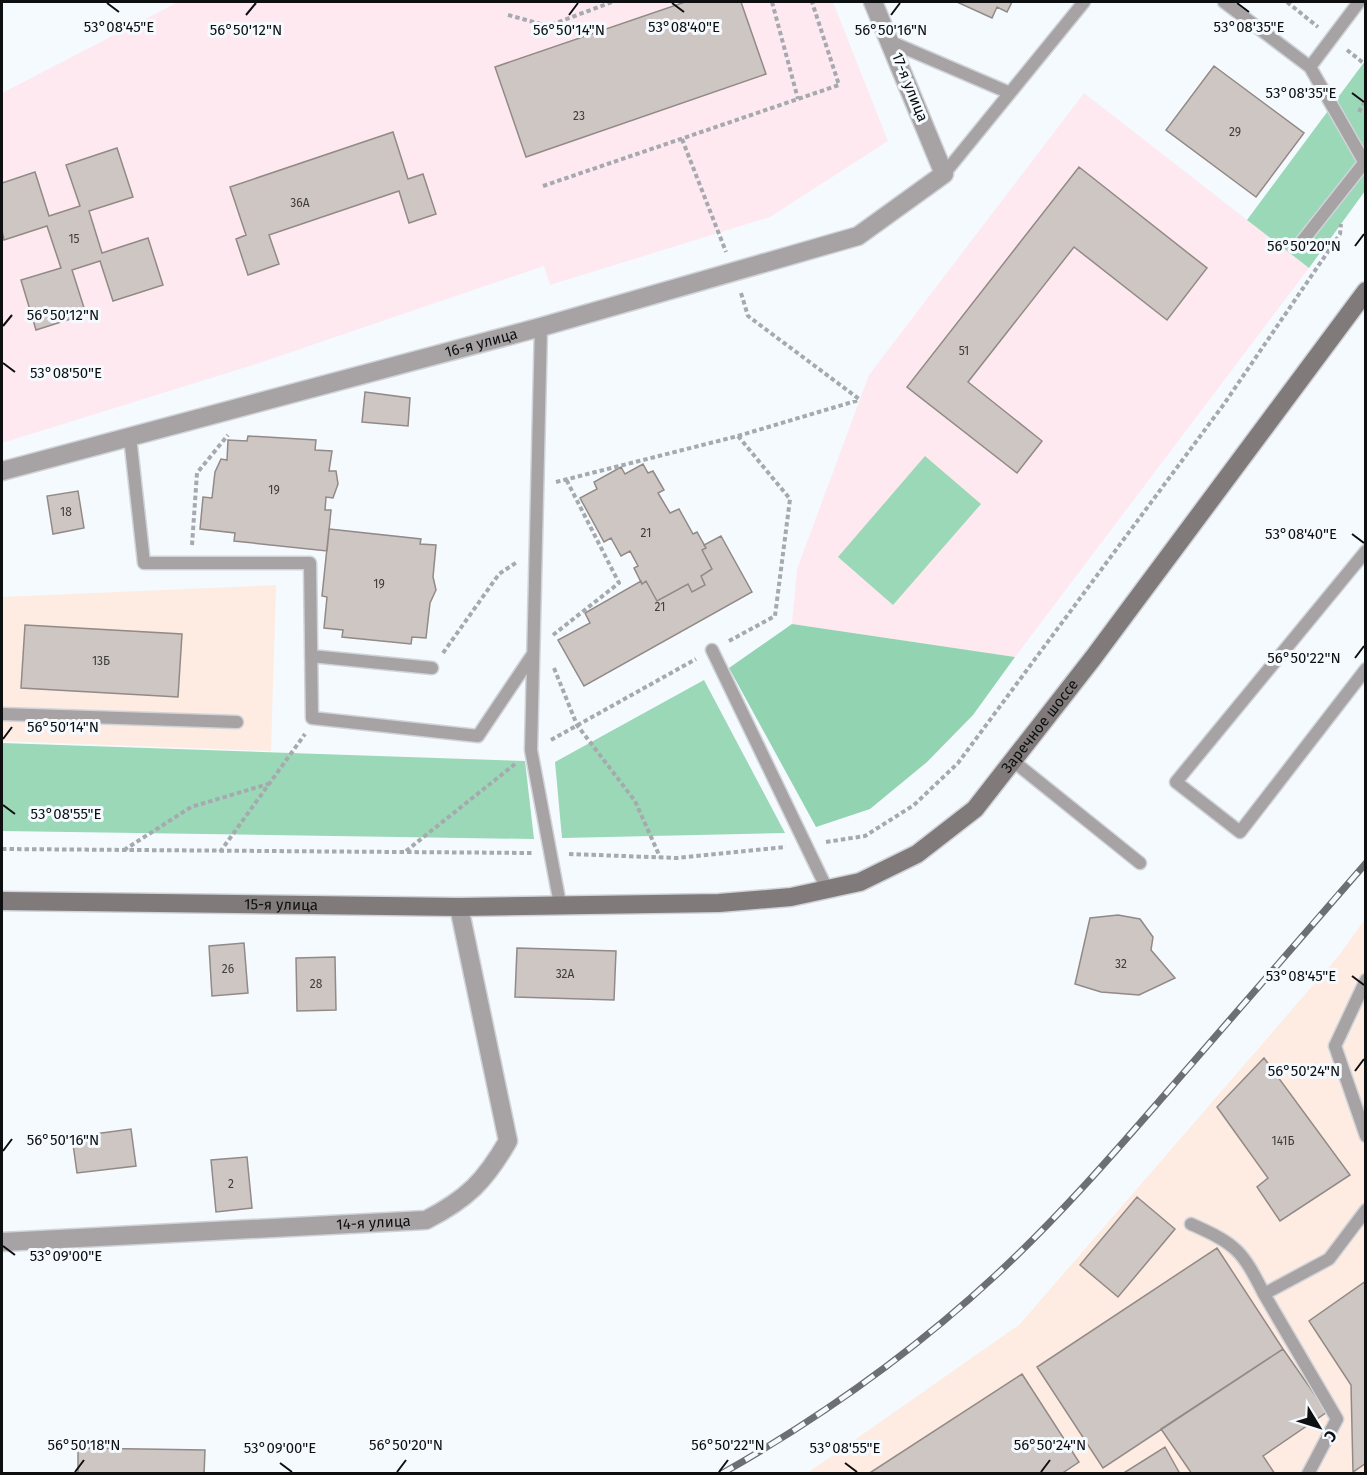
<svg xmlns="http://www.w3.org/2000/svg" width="1367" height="1475" font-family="'Fira Sans',sans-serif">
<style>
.industrial{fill:#feebe2}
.education{fill:#fee9f0}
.green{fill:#9ad8b7}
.forest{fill:#92d3b1}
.building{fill:#cec6c2;stroke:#918a86;stroke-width:1.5}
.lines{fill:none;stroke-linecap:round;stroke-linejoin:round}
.lane-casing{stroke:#d0d4d9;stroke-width:15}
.street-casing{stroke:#d0d4d9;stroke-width:21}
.secondary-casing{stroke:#d0d4d9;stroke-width:21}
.path{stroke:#a6aaae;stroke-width:4;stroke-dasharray:4.5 3;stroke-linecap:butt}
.lane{stroke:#a7a3a4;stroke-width:12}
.street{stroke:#a7a3a4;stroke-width:18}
.secondary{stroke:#807a7b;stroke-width:18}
.rail-casing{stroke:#6d7073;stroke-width:7}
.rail{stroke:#f5faff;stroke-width:4.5;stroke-dasharray:14;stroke-linecap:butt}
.ticks{fill:none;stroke:#0d0f11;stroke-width:2}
.labels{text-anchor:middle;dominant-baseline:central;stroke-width:6;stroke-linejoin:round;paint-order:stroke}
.number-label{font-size:12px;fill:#3d3d3d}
.street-label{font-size:15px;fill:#0d0f11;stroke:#f5faff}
.ticks-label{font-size:15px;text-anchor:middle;fill:#0d0f11;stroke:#f5faff;stroke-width:6;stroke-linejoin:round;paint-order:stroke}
</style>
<rect width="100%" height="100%" fill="#f5faff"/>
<!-- industrial -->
<path class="industrial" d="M 276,585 L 271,751 L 2,741 L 2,597 Z
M 1365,919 L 1365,1473 L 806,1474 L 1020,1324 L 1340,954 Z"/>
<!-- education -->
<path class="education" d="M 178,2 L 833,2 L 888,141 L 770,217 L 550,285 L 544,266 L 253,365 L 2,443 L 2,93 Z
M 1084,93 L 1309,268 L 1015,657 L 792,624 L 797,569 L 869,375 Z"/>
<!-- green -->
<path class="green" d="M 1365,61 L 1365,191 L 1309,268 L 1247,220 Z
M 925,456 L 981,504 L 893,605 L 838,557 Z
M 704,680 L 785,833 L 562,838 L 555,762 Z
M 2,743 L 525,761 L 534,839 L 2,831 Z"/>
<!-- forest -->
<path class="forest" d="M 792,624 L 1015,657 L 973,715 L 927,762 L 870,809 L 816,827 L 729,668 Z"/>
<!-- building -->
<path class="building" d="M 685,2 L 741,2 L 766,74 L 526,157 L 495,67 Z
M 957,2 L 1012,2 L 1007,12 L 997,7 L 992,18 Z
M 1214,66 L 1304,133 L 1256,197 L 1166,130 Z
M 393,132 L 408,179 L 423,174 L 436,214 L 409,223 L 399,191 L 269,235 L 279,264 L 248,275 L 236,239 L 246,235 L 230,187 Z
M 117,148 L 133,197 L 89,211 L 102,253 L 148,238 L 163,285 L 113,301 L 100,261 L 72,270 L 86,314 L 36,330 L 21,280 L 61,268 L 47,226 L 4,240 L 2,231 L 2,183 L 35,172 L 49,216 L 80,206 L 66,165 Z
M 1079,167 L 1207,268 L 1167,320 L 1074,247 L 968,382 L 1042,441 L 1017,473 L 907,387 Z
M 365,392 L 410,398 L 408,426 L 362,422 Z
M 248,436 L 316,440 L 315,450 L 332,451 L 329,471 L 336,471 L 338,484 L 333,498 L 326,497 L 325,510 L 331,510 L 327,551 L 234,541 L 235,533 L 200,529 L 203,497 L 212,498 L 215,472 L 221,459 L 227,460 L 228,440 L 247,441 Z
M 643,464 L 648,473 L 653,471 L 664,490 L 658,493 L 670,513 L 679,509 L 693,534 L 697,532 L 706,548 L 702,550 L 712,569 L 701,576 L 705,585 L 692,592 L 688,584 L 657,601 L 646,581 L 642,584 L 634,568 L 638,566 L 630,551 L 621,556 L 611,538 L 604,542 L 580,498 L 597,489 L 594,482 L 621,467 L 625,474 Z
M 78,491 L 84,528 L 53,534 L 47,496 Z
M 329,529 L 421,539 L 420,544 L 436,545 L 433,577 L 436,590 L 430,603 L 426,638 L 412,637 L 411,644 L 342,637 L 343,630 L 324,628 L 327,597 L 322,596 Z
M 721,536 L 752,592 L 584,686 L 558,640 L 590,623 L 585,613 L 641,581 L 642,584 L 646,581 L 657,601 L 688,584 L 692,592 L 705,585 L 701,576 L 712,569 L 702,550 L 706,548 L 704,545 Z
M 25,625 L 182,634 L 178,697 L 21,688 Z
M 1118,915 L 1140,919 L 1153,937 L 1151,950 L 1175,978 L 1139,995 L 1101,992 L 1075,984 L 1090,918 Z
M 244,943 L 248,993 L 212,996 L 209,946 Z
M 517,948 L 616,951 L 614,1000 L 515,997 Z
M 335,957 L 336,1010 L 297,1011 L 296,958 Z
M 1264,1058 L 1350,1175 L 1280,1221 L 1257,1187 L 1268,1178 L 1217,1107 Z
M 131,1129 L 136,1166 L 77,1173 L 72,1137 Z
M 247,1157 L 252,1208 L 216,1212 L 211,1160 Z
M 1137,1197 L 1175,1229 L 1118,1297 L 1080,1265 Z
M 1217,1248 L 1283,1349 L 1103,1468 L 1037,1367 Z
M 1366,1281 L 1366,1463 L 1353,1472 L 1351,1385 L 1309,1321 Z
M 1283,1349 L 1327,1412 L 1263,1456 L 1275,1474 L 1192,1474 L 1161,1429 Z
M 1022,1374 L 1079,1462 L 1061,1474 L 868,1474 Z
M 1165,1447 L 1180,1474 L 1122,1474 Z
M 78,1448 L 205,1450 L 204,1474 L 78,1474 Z"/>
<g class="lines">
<defs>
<path id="lane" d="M 1224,2 L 1310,67 L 1359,2
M 891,42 L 1010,93
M 1310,67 L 1366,165
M 944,174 L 1084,2
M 1300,244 L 1364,163
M 541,327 L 531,750 L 560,904
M 130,437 L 144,563 L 310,563 L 312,718 L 478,736 L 533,654
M 1366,551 L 1176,782 L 1240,832 L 1366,669
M 712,650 L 827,889
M 311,656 L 432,668
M 2,714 L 237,722
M 1013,761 L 1140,863
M 1366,980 L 1335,1046 L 1366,1136
M 1191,1224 C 1236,1244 1242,1250 1264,1294
M 1308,1474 L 1337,1419 L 1264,1294 L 1329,1259 L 1366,1210"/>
<g id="street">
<path id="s1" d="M 2,471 L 541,327 L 858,236 L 944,174 L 873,2"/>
<path id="s2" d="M 2,1242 L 426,1220 C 467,1199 485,1181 508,1141 L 459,907"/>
</g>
<g id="secondary">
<path id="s3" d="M 2,901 L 459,907 L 719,903 L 791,897 L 860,882 L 917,854 L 975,809 L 1093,658 L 1366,291"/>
</g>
</defs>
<!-- lane casing -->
<use href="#lane" class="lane-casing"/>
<!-- street casing -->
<use href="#street" class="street-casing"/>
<!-- secondary casing -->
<use href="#secondary" class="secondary-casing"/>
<!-- path -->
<path class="path" d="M 772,2 L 798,99
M 1287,2 L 1318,27
M 508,15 L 548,26 L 612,2
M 1347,50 L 1366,65
M 1359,112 L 1366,99
M 682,139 L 726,252
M 543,186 L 839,85 L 812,2
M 741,293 L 748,316 L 859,399
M 556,482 L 738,436 L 859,400
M 192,545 L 197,473 L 228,435
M 553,635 L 619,583 L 566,479
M 729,641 L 775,616 L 790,499 L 738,436
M 443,653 L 499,574 L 517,562
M 554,668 L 577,725 L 635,801 L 660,857
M 551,740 L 696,659
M 826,842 L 865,836 L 914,805 L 958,763 L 1224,404 L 1340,234 L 1341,224
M 2,849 L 532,853
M 124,850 L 191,807 L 268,784
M 406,851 L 515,764
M 220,852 L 305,734
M 569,854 L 677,858 L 786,847"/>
<!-- lane -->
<use href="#lane" class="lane"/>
<!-- street -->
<use href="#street" class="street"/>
<!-- secondary -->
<use href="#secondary" class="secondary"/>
<defs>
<path id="rail" d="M 721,1474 C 820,1418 913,1352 996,1275 C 1063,1213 1122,1144 1181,1076 C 1243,1005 1304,934 1366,863"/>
</defs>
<!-- rail casing -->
<use href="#rail" class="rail-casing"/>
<!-- rail -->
<use href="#rail" class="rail"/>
</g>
<!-- ticks -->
<path class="ticks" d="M 107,3 L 119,12M 672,3 L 684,12M 1237,3 L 1249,12M 246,15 L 256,3M 569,15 L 578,3M 891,15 L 900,3M 1352,93 L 1364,102M 1355,246 L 1364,234M 3,326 L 12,315M 3,363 L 15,372M 1352,534 L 1364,543M 1355,658 L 1364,646M 3,739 L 12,727M 3,805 L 15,814M 1352,976 L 1364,985M 1355,1071 L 1364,1059M 3,1151 L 12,1139M 3,1246 L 15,1255M 280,1463 L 292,1472M 845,1463 L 857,1472M 75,1472 L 84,1460M 397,1472 L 406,1460M 719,1472 L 728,1460M 1041,1472 L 1050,1460"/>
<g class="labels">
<!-- number labels -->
<g class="number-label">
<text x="579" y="116">23</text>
<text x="1235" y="132">29</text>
<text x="300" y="203">36А</text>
<text x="74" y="239">15</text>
<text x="964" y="351">51</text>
<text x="274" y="490">19</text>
<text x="66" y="512">18</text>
<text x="646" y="533">21</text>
<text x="379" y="584">19</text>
<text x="660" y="607">21</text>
<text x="101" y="661">13Б</text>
<text x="1121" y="964">32</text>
<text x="228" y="969">26</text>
<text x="565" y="974">32А</text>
<text x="316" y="984">28</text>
<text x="1283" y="1141">141Б</text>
<text x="231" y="1184">2</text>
</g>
<!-- street labels -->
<g class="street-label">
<text transform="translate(910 87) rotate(68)">17-я улица</text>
<text stroke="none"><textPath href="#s1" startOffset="496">16-я улица</textPath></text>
<text stroke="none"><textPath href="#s3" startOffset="1102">Заречное шоссе</textPath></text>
<text stroke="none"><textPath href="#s3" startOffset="279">15-я улица</textPath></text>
<text stroke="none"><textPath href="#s2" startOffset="372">14-я улица</textPath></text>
</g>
</g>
<g class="ticks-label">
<text x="1249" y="32">53°08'35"E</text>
<text x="119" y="32">53°08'45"E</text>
<text x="684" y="32">53°08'40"E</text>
<text x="569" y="35">56°50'14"N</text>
<text x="246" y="35">56°50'12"N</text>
<text x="891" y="35">56°50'16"N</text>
<text x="1301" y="98">53°08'35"E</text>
<text x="1304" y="251">56°50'20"N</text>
<text x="63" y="320">56°50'12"N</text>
<text x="66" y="378">53°08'50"E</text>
<text x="1301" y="539">53°08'40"E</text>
<text x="1304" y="663">56°50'22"N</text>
<text x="63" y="732">56°50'14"N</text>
<text x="66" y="819">53°08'55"E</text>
<text x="1301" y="981">53°08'45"E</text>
<text x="1304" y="1076">56°50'24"N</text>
<text x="63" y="1145">56°50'16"N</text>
<text x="66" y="1261">53°09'00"E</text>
<text x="84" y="1450">56°50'18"N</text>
<text x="406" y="1450">56°50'20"N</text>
<text x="728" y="1450">56°50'22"N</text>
<text x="1050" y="1450">56°50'24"N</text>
<text x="280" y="1453">53°09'00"E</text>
<text x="845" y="1453">53°08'55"E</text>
</g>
<!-- border -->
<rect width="1367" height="1475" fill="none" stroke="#0d0f11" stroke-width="6"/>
<!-- north arrow -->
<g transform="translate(1319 1427) rotate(128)" stroke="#f5faff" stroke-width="4.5" paint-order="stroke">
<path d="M0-4.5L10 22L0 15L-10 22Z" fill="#0d0f11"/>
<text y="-9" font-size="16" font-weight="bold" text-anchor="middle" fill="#0d0f11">С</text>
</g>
</svg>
